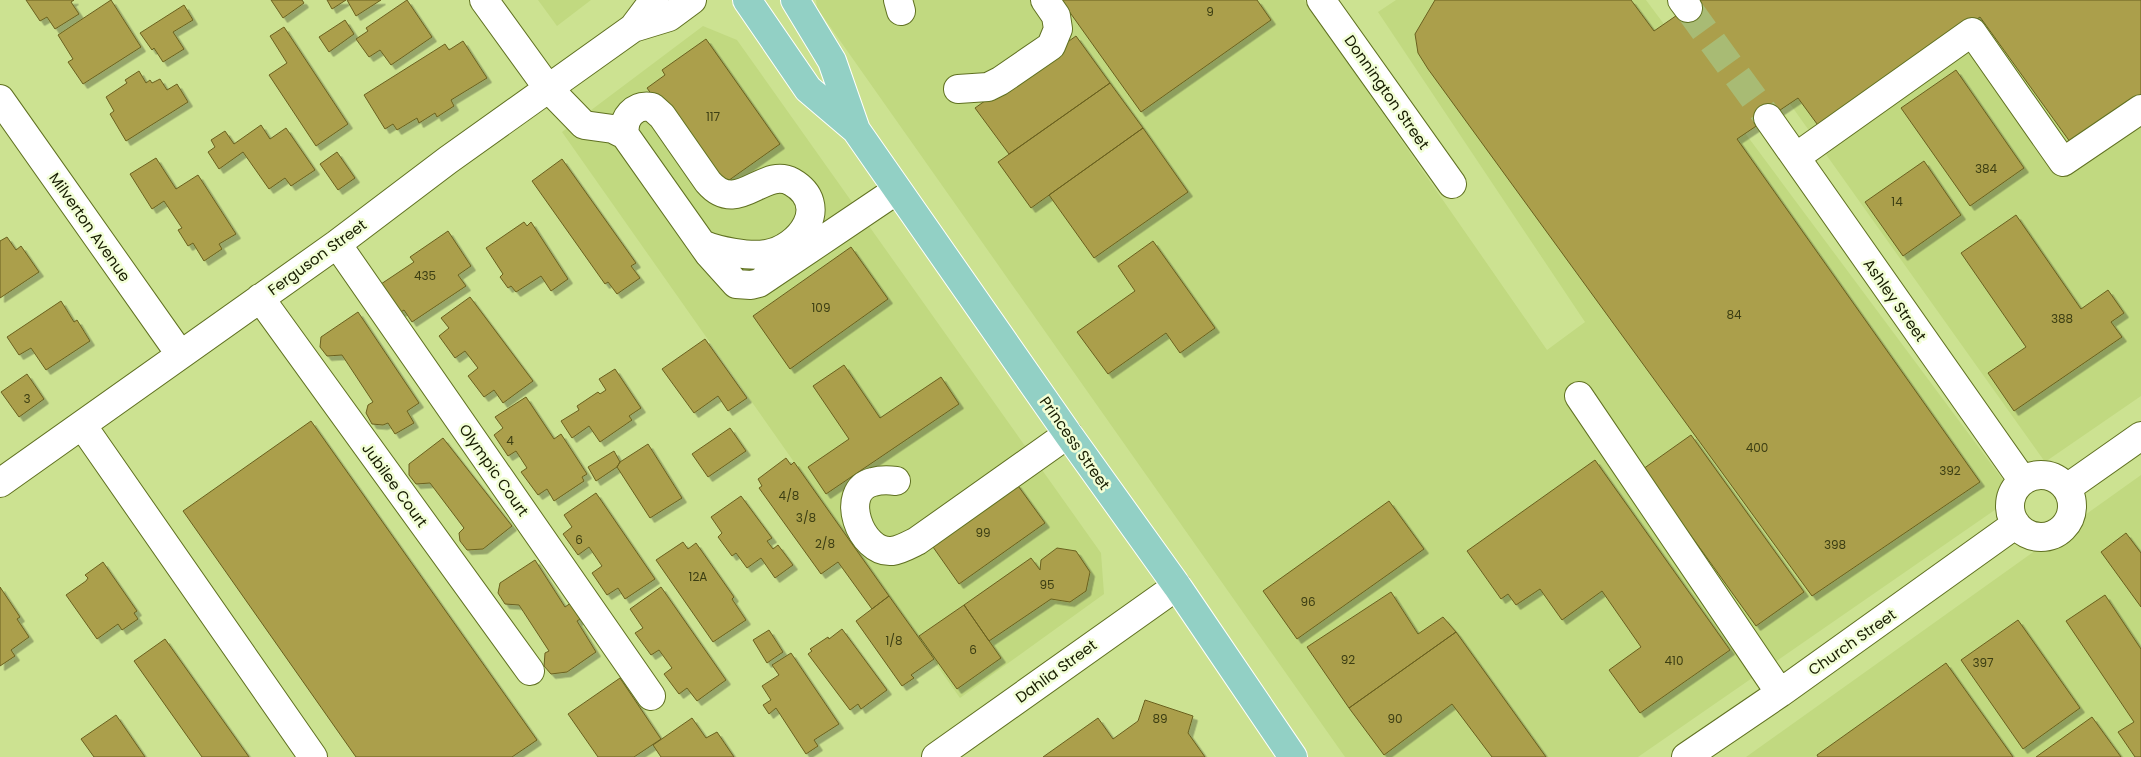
<svg xmlns="http://www.w3.org/2000/svg" width="2141" height="757" font-family="Poppins,sans-serif">
<style>
.built{fill:#c1d980}
.building{fill:#ab9f4b;stroke:#6a611f;filter:url(#shadow)}
.lines{fill:none;stroke-linecap:round;stroke-linejoin:round}
.minor-tunnel{stroke:#a8bb74;stroke-width:28;stroke-dasharray:28 14;stroke-linecap:butt}
.minor-casing{stroke:#607121;stroke-width:30}
.major-casing{stroke:#fff;stroke-width:30}
.minor{stroke:#fff;stroke-width:28}
.major{stroke:#92d0c5;stroke-width:28}
.labels{text-anchor:middle;dominant-baseline:central;stroke-width:5;stroke-linejoin:round;paint-order:stroke}
.number-label{font-size:12px;fill:#3c3e13}
.street-label{font-size:15px;fill:#171d00;stroke:#f2fed6}
</style>
<defs>
<filter id="shadow"><feDropShadow dx="4.5" dy="4.5" stdDeviation="0" flood-color="#0004"/></filter>
</defs>
<rect width="100%" height="100%" fill="#cce291"/>
<!-- built -->
<path class="built" d="M 538,0 L 591,0 L 557,26 Z
M 816,0 L 1304,0 L 1547,350 L 1585,322 L 1378,12 L 1396,0 L 1646,0 L 2015,496 L 1638,757 L 1345,757 L 817,8 Z
M 1716,0 L 2141,0 L 2141,396 L 2045,462 Z
M 703,26 L 737,40 L 1101,553 L 1104,594 L 960,698 L 562,132 Z
M 2141,475 L 2141,757 L 1746,757 Z"/>
<!-- building -->
<path class="building" d="M 26,0 L 74,0 L 71,2 L 79,14 L 55,29 L 47,17 L 40,21 Z
M 111,0 L 141,47 L 83,84 L 68,62 L 73,59 L 58,35 Z
M 271,0 L 302,0 L 304,3 L 283,18 Z
M 327,0 L 346,0 L 332,9 Z
M 347,0 L 381,0 L 356,16 Z
M 407,0 L 432,37 L 391,65 L 380,50 L 369,57 L 356,39 L 368,31 L 366,28 Z
M 1061,0 L 1257,0 L 1271,20 L 1141,112 Z
M 1435,0 L 1631,0 L 1654,31 L 1699,0 L 2141,0 L 2141,97 L 2073,146 L 1980,17 L 1820,128 L 1798,98 L 1737,139 L 1980,482 L 1812,596 L 1428,69 L 1418,53 L 1415,34 Z
M 184,5 L 193,20 L 173,32 L 184,49 L 163,62 L 154,48 L 152,50 L 140,33 Z
M 345,20 L 354,34 L 329,52 L 319,37 Z
M 284,27 L 348,124 L 316,146 L 269,75 L 287,63 L 270,36 Z
M 1076,36 L 1110,83 L 1009,154 L 975,108 Z
M 706,39 L 780,144 L 718,188 L 647,88 L 665,75 L 662,70 Z
M 463,41 L 487,78 L 451,100 L 454,106 L 437,117 L 435,113 L 419,123 L 417,118 L 397,130 L 393,124 L 385,129 L 364,95 L 445,44 L 449,50 Z
M 1956,70 L 2024,168 L 1970,206 L 1901,108 Z
M 139,71 L 146,83 L 150,80 L 152,83 L 160,79 L 167,90 L 177,84 L 188,102 L 126,141 L 110,114 L 114,111 L 106,97 L 127,83 L 125,80 Z
M 1110,83 L 1143,128 L 1031,208 L 998,162 Z
M 261,125 L 270,139 L 286,128 L 315,170 L 291,186 L 285,178 L 269,189 L 243,152 L 219,169 L 208,152 L 215,147 L 211,140 L 225,131 L 234,144 Z
M 1143,128 L 1188,192 L 1094,258 L 1049,195 Z
M 337,152 L 355,178 L 338,190 L 320,164 Z
M 156,158 L 176,189 L 198,175 L 236,234 L 219,244 L 222,249 L 204,261 L 193,243 L 188,246 L 178,230 L 182,228 L 164,201 L 152,209 L 130,174 Z
M 562,159 L 636,263 L 631,266 L 640,278 L 617,294 L 608,282 L 605,284 L 532,181 Z
M 1924,161 L 1961,215 L 1903,256 L 1865,202 Z
M 2016,215 L 2081,309 L 2108,290 L 2124,313 L 2111,322 L 2122,337 L 2014,411 L 1988,373 L 2026,347 L 1961,253 Z
M 524,222 L 527,226 L 531,222 L 568,279 L 551,291 L 541,276 L 516,292 L 511,286 L 508,288 L 500,277 L 503,274 L 486,248 Z
M 448,231 L 471,266 L 458,275 L 466,286 L 412,322 L 404,310 L 399,313 L 378,286 L 414,262 L 410,257 Z
M 7,237 L 16,250 L 21,246 L 39,272 L 0,298 L 0,241 Z
M 1153,241 L 1215,328 L 1180,353 L 1166,333 L 1108,374 L 1077,332 L 1135,291 L 1118,266 Z
M 851,247 L 888,299 L 790,369 L 753,316 Z
M 470,297 L 533,381 L 503,403 L 494,390 L 484,397 L 468,376 L 478,368 L 465,351 L 455,358 L 439,336 L 449,328 L 441,318 Z
M 61,301 L 74,322 L 77,320 L 90,341 L 46,370 L 31,348 L 19,355 L 7,337 Z
M 358,312 L 419,403 L 407,411 L 414,423 L 395,434 L 388,423 L 383,425 L 372,424 L 366,413 L 368,405 L 373,402 L 342,355 L 327,356 L 320,347 L 321,337 Z
M 705,339 L 747,398 L 728,411 L 718,396 L 694,413 L 662,369 Z
M 844,365 L 880,418 L 941,377 L 959,404 L 826,494 L 808,467 L 849,439 L 813,386 Z
M 615,369 L 641,408 L 629,416 L 632,420 L 600,442 L 589,426 L 572,438 L 561,421 L 579,410 L 577,406 L 598,392 L 600,394 L 606,390 L 599,379 Z
M 27,374 L 44,399 L 19,417 L 1,392 Z
M 526,397 L 554,439 L 561,434 L 587,474 L 582,477 L 584,481 L 554,501 L 547,489 L 538,495 L 521,472 L 527,468 L 516,451 L 508,456 L 494,435 L 503,428 L 495,417 Z
M 311,421 L 537,740 L 512,757 L 356,757 L 183,511 Z
M 730,428 L 746,451 L 708,477 L 692,454 Z
M 1691,435 L 1804,592 L 1756,626 L 1643,469 Z
M 443,438 L 512,526 L 483,549 L 467,550 L 460,541 L 459,533 L 464,528 L 430,483 L 416,484 L 409,475 L 409,464 Z
M 648,444 L 682,498 L 650,518 L 617,467 L 620,462 Z
M 614,451 L 620,462 L 617,467 L 596,481 L 588,467 Z
M 786,458 L 791,465 L 794,462 L 889,596 L 872,609 L 838,562 L 821,574 L 759,488 L 762,486 L 758,479 Z
M 1595,460 L 1730,650 L 1640,713 L 1609,670 L 1641,647 L 1602,591 L 1562,620 L 1540,589 L 1516,605 L 1508,594 L 1501,599 L 1467,551 Z
M 1016,483 L 1045,523 L 959,584 L 933,547 L 936,545 L 929,535 Z
M 596,493 L 655,579 L 625,599 L 618,588 L 607,595 L 592,573 L 602,566 L 589,547 L 578,555 L 563,534 L 572,527 L 564,515 Z
M 741,496 L 772,538 L 767,541 L 773,549 L 778,545 L 793,565 L 775,578 L 761,558 L 747,568 L 736,553 L 732,556 L 718,537 L 722,533 L 711,517 Z
M 1389,501 L 1424,549 L 1297,639 L 1263,591 Z
M 2126,533 L 2141,553 L 2141,607 L 2101,552 Z
M 683,542 L 688,549 L 696,543 L 734,597 L 732,599 L 746,620 L 713,642 L 656,560 Z
M 1057,548 L 1076,551 L 1090,572 L 1086,591 L 1070,602 L 1051,599 L 989,641 L 964,605 L 1031,558 L 1040,570 L 1041,560 Z
M 535,560 L 565,607 L 575,600 L 585,616 L 577,621 L 596,652 L 567,672 L 551,674 L 544,666 L 545,653 L 549,651 L 519,605 L 505,604 L 498,593 L 500,583 Z
M 103,562 L 137,611 L 134,613 L 138,619 L 122,630 L 118,624 L 97,639 L 66,595 L 86,581 L 88,578 L 85,575 Z
M 0,587 L 20,617 L 17,619 L 29,637 L 11,650 L 15,656 L 0,666 Z
M 661,587 L 726,680 L 697,701 L 687,688 L 679,694 L 664,674 L 672,668 L 659,650 L 651,655 L 635,633 L 643,628 L 630,609 Z
M 1391,592 L 1418,634 L 1443,617 L 1456,632 L 1349,708 L 1307,647 Z
M 2105,595 L 2141,649 L 2141,757 L 2135,757 L 2118,732 L 2134,722 L 2066,621 Z
M 889,596 L 934,659 L 911,675 L 914,678 L 902,686 L 856,621 Z
M 964,605 L 1001,658 L 957,689 L 919,636 Z
M 2018,620 L 2080,708 L 2023,749 L 1961,660 Z
M 842,629 L 887,690 L 861,709 L 858,704 L 850,710 L 808,654 L 812,651 L 810,649 L 828,637 L 829,639 Z
M 769,630 L 783,652 L 767,663 L 753,640 Z
M 1456,632 L 1546,757 L 1492,757 L 1452,704 L 1384,755 L 1349,708 Z
M 165,639 L 249,757 L 202,757 L 134,661 Z
M 791,653 L 839,724 L 814,740 L 818,746 L 806,754 L 776,708 L 769,714 L 763,705 L 771,700 L 762,686 L 779,675 L 772,665 Z
M 1946,663 L 2013,757 L 1818,757 L 1817,755 Z
M 620,678 L 661,739 L 634,757 L 598,757 L 568,714 Z
M 1145,700 L 1193,716 L 1188,733 L 1205,757 L 1043,757 L 1098,718 L 1113,739 L 1138,721 Z
M 116,715 L 145,757 L 94,757 L 81,739 Z
M 2092,717 L 2121,757 L 2036,757 Z
M 692,718 L 706,738 L 717,732 L 734,757 L 661,757 L 653,745 Z"/>
<g class="lines">
<!-- minor-tunnel -->
<path class="minor-tunnel" d="M 1688,8 L 1768,118"/>
<defs>
<path id="minor" d="M 484,0 L 547,87 L 584,125 L 613,129 L 625,135 L 709,254 L 736,284 L 751,285 L 759,283 L 897,190
M 898,0 L 901,11
M 1321,0 L 1452,184
M 1682,0 L 1688,8
M 633,28 L 669,17 L 692,0
M 958,89 L 988,87 L 1000,81 L 1051,46 L 1058,29 L 1056,16 L 1045,0
M 0,99 L 180,354
M 1768,118 L 2023,481
M 625,135 C 622,118 634,104 652,107 L 662,116 L 708,182 C 738,217 763,166 792,182 C 832,205 800,249 766,254 C 750,257 718,251 702,244
M 1796,157 L 1972,32 L 2063,162 L 2141,109
M 337,244 L 651,696
M 260,298 L 530,671
M 1579,396 L 1780,693
M 82,425 L 313,757
M2010 506a31 31 0 1 1 62 0a31 31 0 1 1-62 0Z
M 896,481 C 888,480 880,480 873,482 C 838,490 860,554 892,551 C 900,550 909,545 917,541 L 1068,434
M 0,483 L 337,244 L 448,160 L 633,28 L 654,0
M 2067,488 L 2141,436
M 936,757 L 1177,586
M 1686,757 L 1780,693 L 2016,524"/>
<path id="major" d="M 747,0 L 808,89 L 855,129
M 795,0 L 832,61 L 856,130 L 1068,434 L 1177,586 L 1293,757"/>
</defs>
<!-- minor casing -->
<use href="#minor" class="minor-casing"/>
<!-- major casing -->
<use href="#major" class="major-casing"/>
<!-- minor -->
<use href="#minor" class="minor"/>
<!-- major -->
<use href="#major" class="major"/>
</g>
<g class="labels">
<!-- number labels -->
<g class="number-label">
<text x="1210" y="11">9</text>
<text x="713" y="116">117</text>
<text x="1986" y="168">384</text>
<text x="1897" y="201">14</text>
<text x="425" y="275">435</text>
<text x="821" y="307">109</text>
<text x="1734" y="314">84</text>
<text x="2062" y="318">388</text>
<text x="27" y="398">3</text>
<text x="510" y="440">4</text>
<text x="1757" y="447">400</text>
<text x="1950" y="470">392</text>
<text x="789" y="495">4/8</text>
<text x="806" y="517">3/8</text>
<text x="983" y="532">99</text>
<text x="579" y="539">6</text>
<text x="825" y="543">2/8</text>
<text x="1835" y="544">398</text>
<text x="698" y="576">12A</text>
<text x="1047" y="584">95</text>
<text x="1308" y="601">96</text>
<text x="894" y="640">1/8</text>
<text x="973" y="649">6</text>
<text x="1348" y="659">92</text>
<text x="1674" y="660">410</text>
<text x="1983" y="662">397</text>
<text x="1160" y="718">89</text>
<text x="1395" y="718">90</text>
</g>
<!-- street labels -->
<g class="street-label">
<text transform="translate(1387 92) rotate(55)">Donnington Street</text>
<text transform="translate(90 227) rotate(55)">Milverton Avenue</text>
<text transform="translate(317 257) rotate(-36)">Ferguson Street</text>
<text transform="translate(1895 300) rotate(55)">Ashley Street</text>
<text transform="translate(1075 443) rotate(55)">Princess Street</text>
<text transform="translate(494 470) rotate(55)">Olympic Court</text>
<text transform="translate(395 485) rotate(54)">Jubilee Court</text>
<text transform="translate(1852 642) rotate(-35)">Church Street</text>
<text transform="translate(1056 671) rotate(-36)">Dahlia Street</text>
</g>
</g>
</svg>
